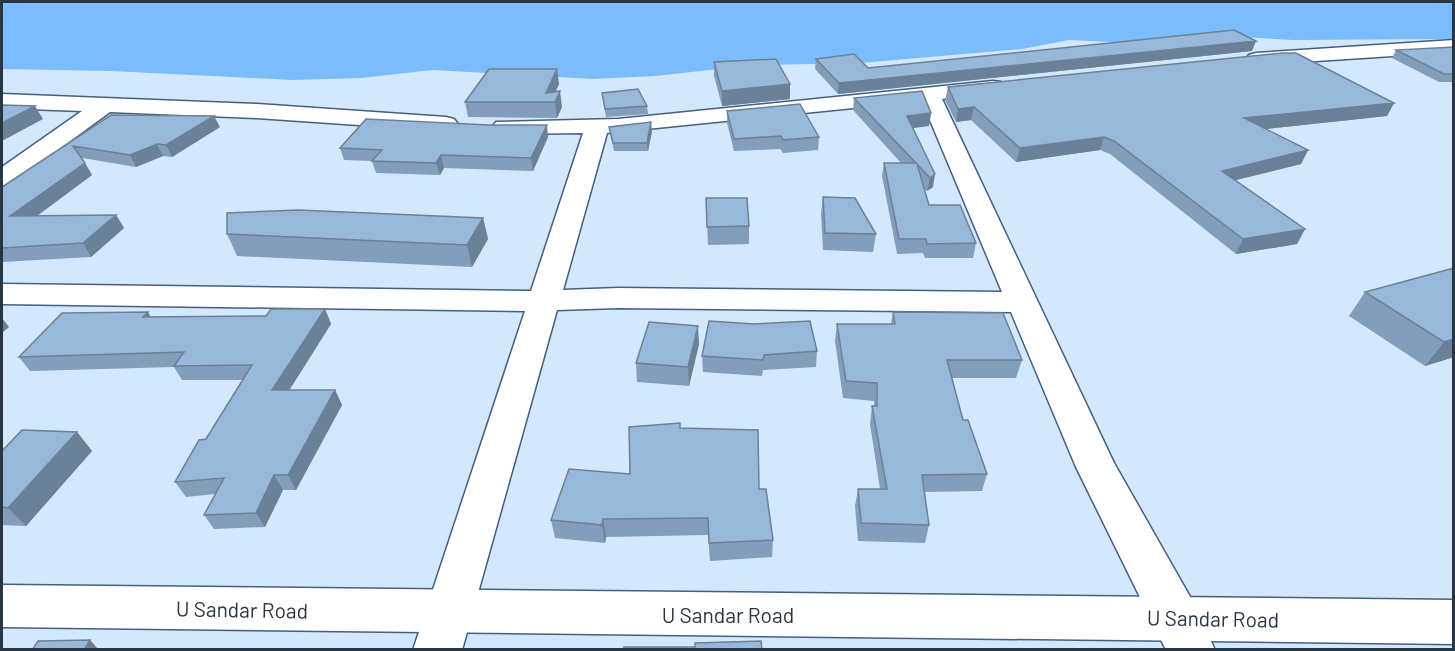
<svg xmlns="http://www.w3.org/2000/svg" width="1455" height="651" font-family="Barlow,sans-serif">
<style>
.water{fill:#7abcfc}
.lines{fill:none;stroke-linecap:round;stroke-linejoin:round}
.street-casing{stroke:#43607e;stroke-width:3}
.primary-casing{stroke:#43607e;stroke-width:3}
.street{fill:#fff;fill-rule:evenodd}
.primary{fill:#fff;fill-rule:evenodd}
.wall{fill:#829ebb}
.shaded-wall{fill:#6a8198}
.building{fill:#97b8d9;stroke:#6a8198;stroke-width:1.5}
.labels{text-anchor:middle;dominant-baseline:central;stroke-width:5;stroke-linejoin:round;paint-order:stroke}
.near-street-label{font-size:21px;fill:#283542;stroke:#fff}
</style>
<rect width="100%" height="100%" fill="#d4e8fd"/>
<!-- water -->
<path class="water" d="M 2,2 L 1454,2 L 1453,39 L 1293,40 L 1242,37 L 1133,43 L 1069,40 L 1022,49 L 861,63 L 756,65 L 655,76 L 593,79 L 433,70 L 361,78 L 293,80 L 111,71 L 2,69 Z"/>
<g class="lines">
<defs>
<path id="street" d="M 1454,40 L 1454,52 L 1256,65 L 1249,63 L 1246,59 L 1249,55 L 1256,53 Z
M 993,81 L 1001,82 L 1004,87 L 1001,92 L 942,99 L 1114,463 L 1193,602 L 1215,650 L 1166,650 L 1076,467 L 1011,312 L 618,308 L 557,310 L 462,650 L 413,650 L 525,311 L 2,304 L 2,284 L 531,291 L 583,133 L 504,134 L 496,132 L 492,127 L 496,122 L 618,119 ZM 922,101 L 1002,292 L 618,288 L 563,290 L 607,133 Z
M 2,94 L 257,104 L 446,117 L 454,119 L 458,124 L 454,129 L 446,131 L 257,118 L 110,112 L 11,184 L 2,187 L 2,167 L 82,111 L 2,108 Z"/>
<path id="primary" d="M 2,585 L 1454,600 L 1454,644 L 2,627 Z"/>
</defs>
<!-- street casing -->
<use href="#street" class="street-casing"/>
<!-- primary casing -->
<use href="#primary" class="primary-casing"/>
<!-- street -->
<use href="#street" class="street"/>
<!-- primary -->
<use href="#primary" class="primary"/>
</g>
<!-- wall -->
<path class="wall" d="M 1454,47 L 1454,82 L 1439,82 L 1392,58 L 1396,50 Z
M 1252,51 L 838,94 L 815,69 L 816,59 L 868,68 Z
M 714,62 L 790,84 L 790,99 L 722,106 L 714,76 Z
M 559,84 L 555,92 L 562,107 L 557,118 L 468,117 L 465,102 Z
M 948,87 L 1394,103 L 1387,116 L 1265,129 L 1308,150 L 1301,164 L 1235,180 L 1305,229 L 1297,244 L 1236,254 L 1110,154 L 1100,150 L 1016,162 L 971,120 L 956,122 L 945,100 Z
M 602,93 L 647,106 L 648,114 L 606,117 Z
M 854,98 L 931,113 L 929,126 L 913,128 L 933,187 L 927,191 L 923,187 L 929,205 L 976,243 L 973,258 L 925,258 L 923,253 L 897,254 L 882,176 L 884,163 L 901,163 L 853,110 Z
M 727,111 L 819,137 L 818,150 L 783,153 L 780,149 L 734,151 L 727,123 Z
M 111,115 L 220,127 L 172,157 L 163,156 L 136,167 L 82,158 L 92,175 L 37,216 L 116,215 L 124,228 L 91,257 L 2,262 L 2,187 Z
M 609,127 L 652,131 L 648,151 L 614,151 Z
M 548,137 L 533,171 L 444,168 L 440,175 L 376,173 L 372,161 L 344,160 L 340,148 Z
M 823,197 L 876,234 L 873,252 L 823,250 L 821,214 Z
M 706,198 L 749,226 L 749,244 L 708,245 Z
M 483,218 L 488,239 L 472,267 L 237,256 L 227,234 Z
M 1454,268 L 1454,357 L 1425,366 L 1349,316 L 1365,292 Z
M 325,309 L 331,324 L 289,390 L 335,390 L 342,405 L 296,490 L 283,490 L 265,527 L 214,529 L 204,515 L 215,494 L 186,497 L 175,482 L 206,439 L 243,380 L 182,380 L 174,367 L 30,371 L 19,357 L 148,312 L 150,317 L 266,316 Z
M 893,312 L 1022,360 L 1016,378 L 951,378 L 963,420 L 987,474 L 982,491 L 924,492 L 929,525 L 925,543 L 858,541 L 855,506 L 858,489 L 880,489 L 870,424 L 872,406 L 874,406 L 874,401 L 843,398 L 835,341 L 837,324 L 891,324 Z
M 699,344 L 689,386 L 637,382 L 636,363 Z
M 817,351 L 816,367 L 763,370 L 762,376 L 703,372 L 702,356 Z
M 680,428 L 759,489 L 773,540 L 772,557 L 710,561 L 708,535 L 606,537 L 605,543 L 555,538 L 551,520 L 630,474 Z
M 77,432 L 92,451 L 26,526 L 2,525 L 2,451 Z"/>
<!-- shaded-wall -->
<path class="shaded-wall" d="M 1256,41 L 1252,51 L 838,94 L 839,83 Z
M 557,69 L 559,84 L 551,102 L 546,93 Z
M 790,84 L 790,99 L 722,106 L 722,91 Z
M 560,91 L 562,107 L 557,118 L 555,102 Z
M 1394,103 L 1387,116 L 1238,132 L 1244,118 Z
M 35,106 L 43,119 L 2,141 L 2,123 Z
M 974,107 L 971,120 L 956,122 L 958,109 Z
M 931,113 L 929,126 L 905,129 L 907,116 Z
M 214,116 L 220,127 L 172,157 L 166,145 Z
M 651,122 L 652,131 L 648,151 L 647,143 Z
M 547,125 L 548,137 L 533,171 L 531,158 Z
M 1104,137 L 1100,150 L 1016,162 L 1020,148 Z
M 157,144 L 163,156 L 136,167 L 130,155 Z
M 1308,150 L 1301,164 L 1216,185 L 1222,171 Z
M 441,155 L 444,168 L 440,175 L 436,163 Z
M 85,163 L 92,175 L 19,229 L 10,216 Z
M 935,174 L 933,187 L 927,191 L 930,178 Z
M 116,215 L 124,228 L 91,257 L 83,243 Z
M 483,218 L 488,239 L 472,267 L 467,245 Z
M 1305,229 L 1297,244 L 1236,254 L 1243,239 Z
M 325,309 L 331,324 L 280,405 L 272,390 Z
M 148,312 L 156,326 L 143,317 Z
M 2,318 L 9,327 L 2,333 Z
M 698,326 L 699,344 L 689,386 L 688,367 Z
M 1454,339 L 1454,357 L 1425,366 L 1444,342 Z
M 335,390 L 342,405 L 296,490 L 288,475 Z
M 77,432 L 92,451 L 26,526 L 8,508 Z
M 274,475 L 283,490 L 265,527 L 256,513 Z
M 603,519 L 606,537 L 605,543 L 602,525 Z
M 90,640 L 99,650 L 84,650 Z"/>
<!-- building -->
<path class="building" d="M 1234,30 L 1256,41 L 839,83 L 816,59 L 854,54 L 868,68 Z
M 1454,47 L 1454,74 L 1444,74 L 1396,50 Z
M 1283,53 L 1296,53 L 1394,103 L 1244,118 L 1308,150 L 1222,171 L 1305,229 L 1243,239 L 1114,141 L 1104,137 L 1020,148 L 974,107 L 958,109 L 948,87 Z
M 776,59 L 790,84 L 722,91 L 714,62 Z
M 489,69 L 557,69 L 546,93 L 560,91 L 555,102 L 465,102 Z
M 638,89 L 647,106 L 605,109 L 602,93 Z
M 922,91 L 931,113 L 907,116 L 935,174 L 930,178 L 917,164 L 929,205 L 960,205 L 976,243 L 927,244 L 926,239 L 899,239 L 884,163 L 916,163 L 854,98 Z
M 800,104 L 819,137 L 783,140 L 781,136 L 734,139 L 727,111 Z
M 2,105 L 35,106 L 2,123 Z
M 111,115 L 214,116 L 166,145 L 157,144 L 130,155 L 73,146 L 85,163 L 10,216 L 116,215 L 83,243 L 2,248 L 2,187 Z
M 366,119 L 489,125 L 547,125 L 531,158 L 441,155 L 436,163 L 372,161 L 382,150 L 340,148 Z
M 651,122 L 647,143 L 613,143 L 609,127 Z
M 823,197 L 855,198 L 876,234 L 825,233 Z
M 706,198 L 747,198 L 749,226 L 707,227 Z
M 298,210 L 483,218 L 467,245 L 227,234 L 227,213 Z
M 1454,268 L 1454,339 L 1444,342 L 1365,292 Z
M 271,309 L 325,309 L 272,390 L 335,390 L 288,475 L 274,475 L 256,513 L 204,515 L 224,478 L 175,482 L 199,440 L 206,439 L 252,365 L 174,366 L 184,352 L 19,357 L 62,313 L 148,312 L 143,317 L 266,316 Z
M 893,312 L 1003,313 L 1022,360 L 947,360 L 963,420 L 968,420 L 987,474 L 922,475 L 929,525 L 861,523 L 858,489 L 887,489 L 872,406 L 877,406 L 877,383 L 846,381 L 837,324 L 895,324 Z
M 709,321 L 754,324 L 810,321 L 817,351 L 764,355 L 763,360 L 702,356 Z
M 649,322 L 698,326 L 688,367 L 636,363 Z
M 680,423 L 680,428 L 758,430 L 759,489 L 766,489 L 773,540 L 709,543 L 708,518 L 603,519 L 602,525 L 551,520 L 569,469 L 630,474 L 629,427 Z
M 22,430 L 77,432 L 8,508 L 2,507 L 2,451 Z
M 90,640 L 84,650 L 32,650 L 38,641 Z
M 761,641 L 762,650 L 623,650 L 624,647 L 695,647 L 695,643 Z"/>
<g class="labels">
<!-- near-street labels -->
<g class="near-street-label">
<text transform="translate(242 609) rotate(1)">U Sandar Road</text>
<text x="728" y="614">U Sandar Road</text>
<text transform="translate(1213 618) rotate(1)">U Sandar Road</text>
</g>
</g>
<!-- border -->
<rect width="1455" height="651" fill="none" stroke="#283542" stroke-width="6"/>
</svg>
